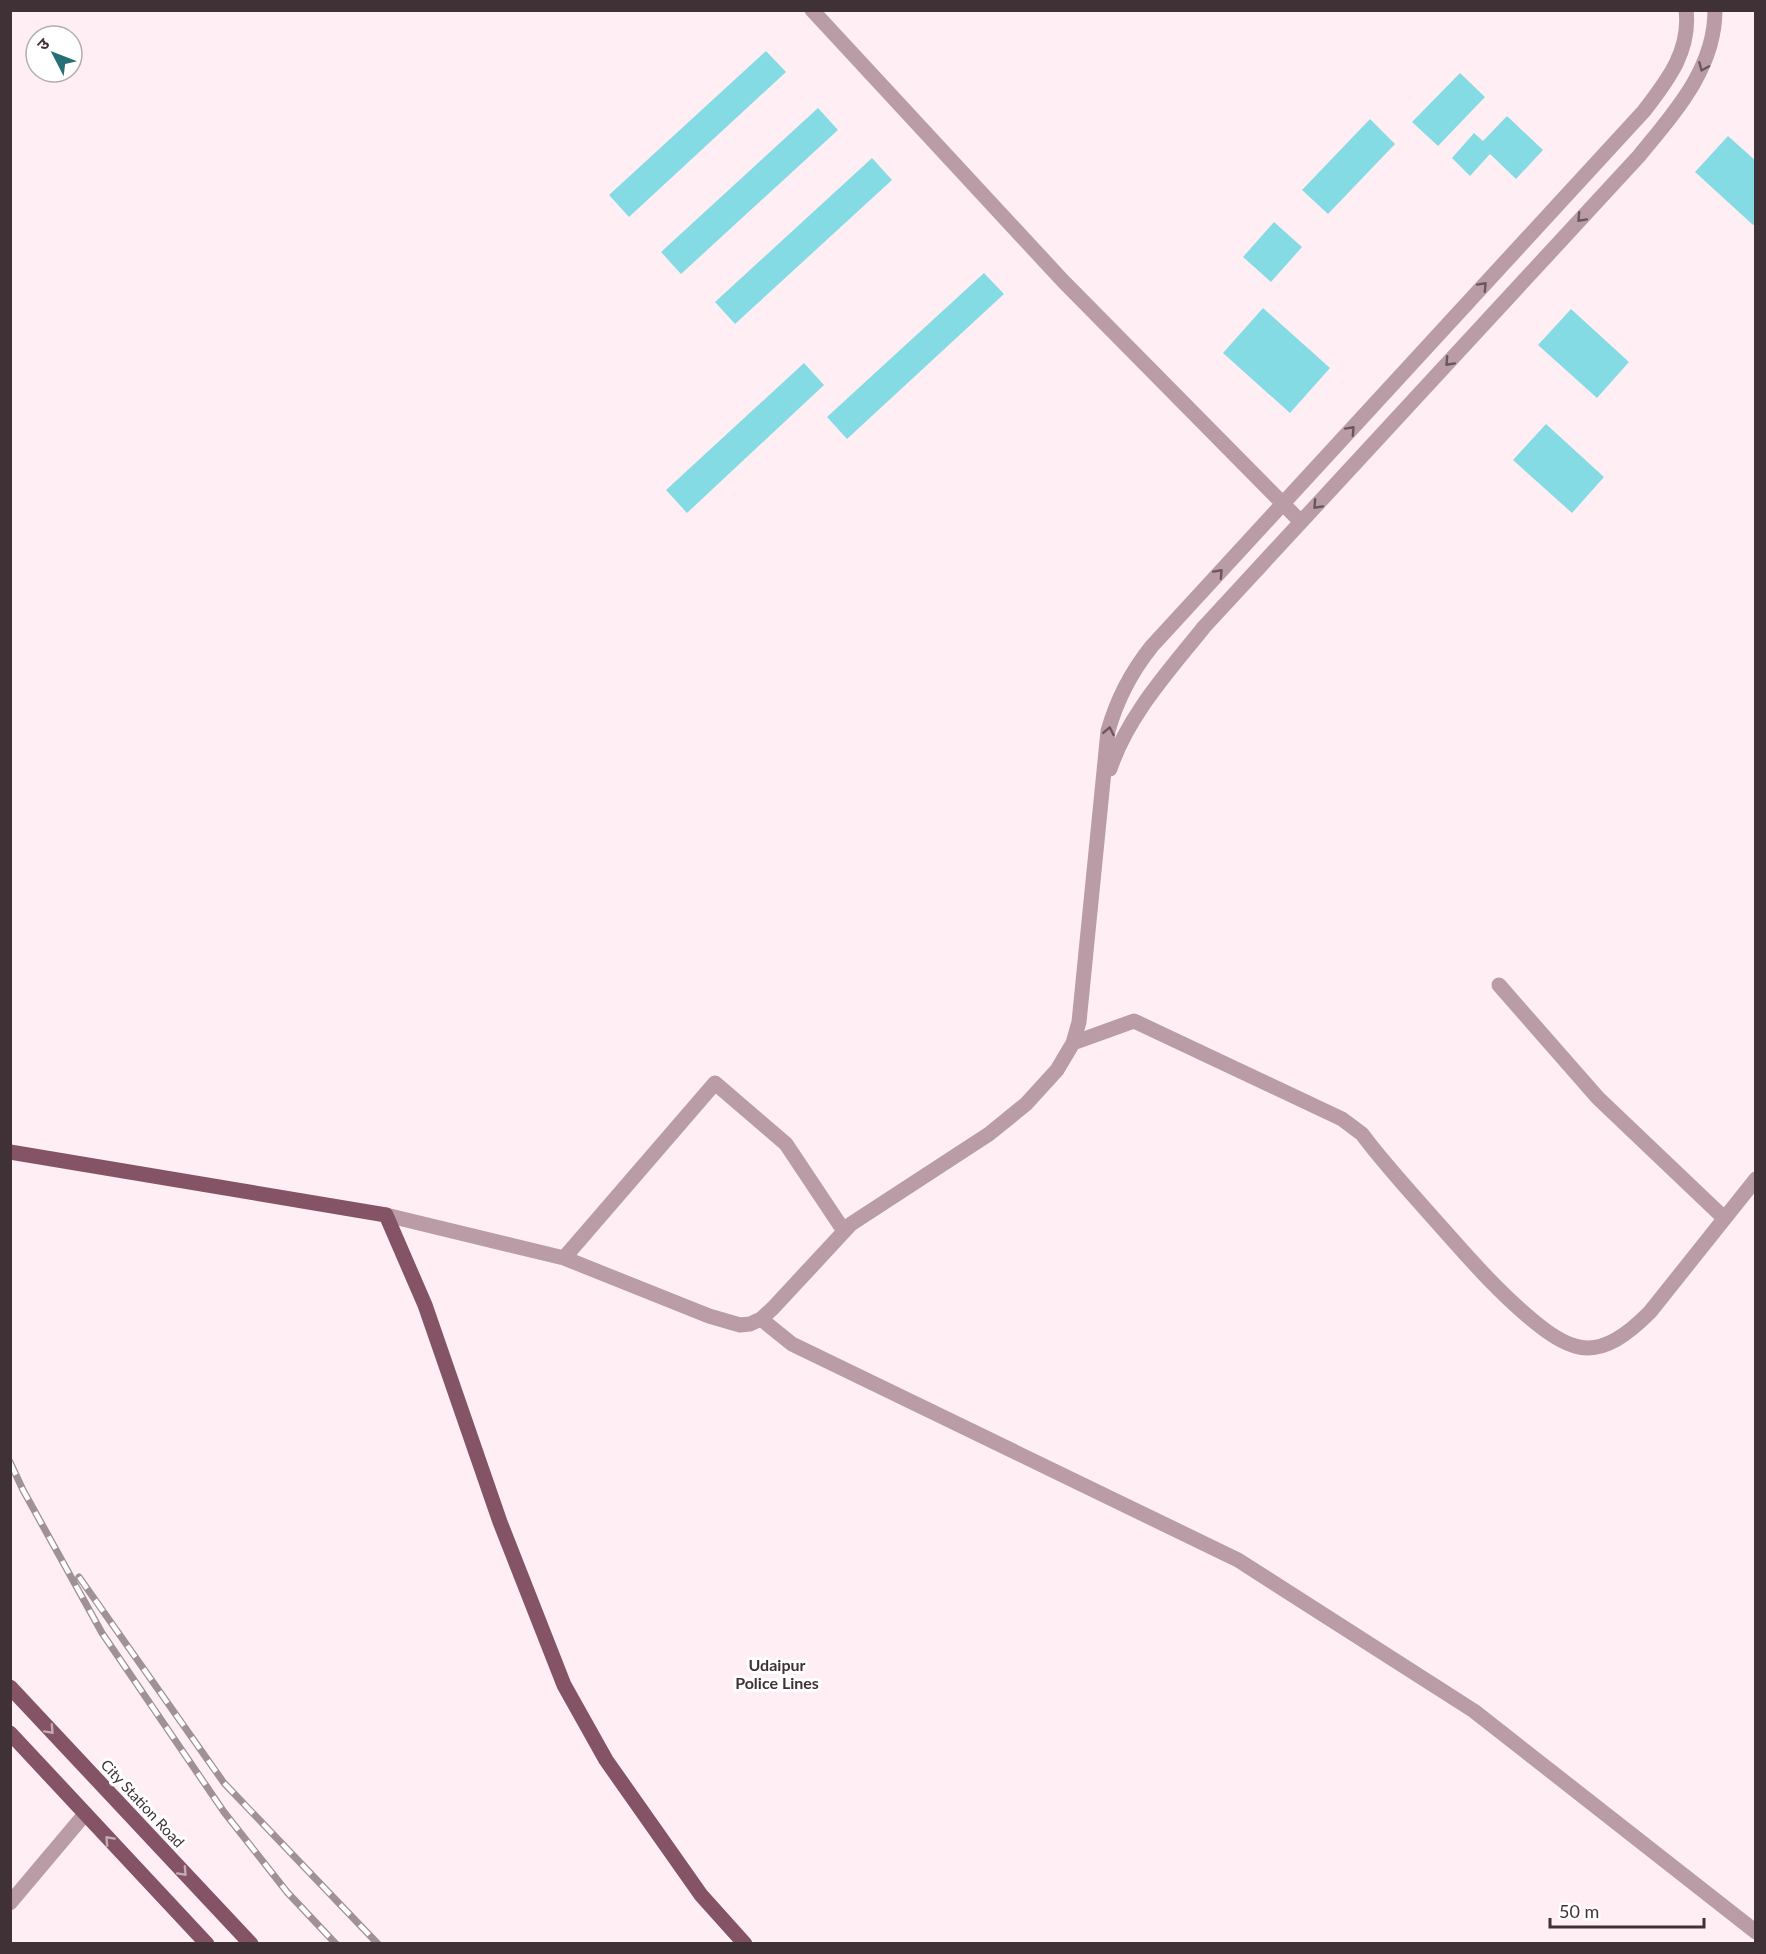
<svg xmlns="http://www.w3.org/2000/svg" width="1766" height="1954" font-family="Lato,'Noto Sans Devanagari',sans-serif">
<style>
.building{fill:#85dbe4}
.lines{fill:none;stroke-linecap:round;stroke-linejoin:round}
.minor{stroke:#ba9ca6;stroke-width:15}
.major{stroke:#855366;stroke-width:15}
.rail-casing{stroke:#a09196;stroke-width:7}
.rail{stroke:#fff;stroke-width:4.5;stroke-dasharray:14;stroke-linecap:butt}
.oneway{stroke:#6b565d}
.oneway2{stroke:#c2a9b2}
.labels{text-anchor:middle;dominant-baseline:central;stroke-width:6;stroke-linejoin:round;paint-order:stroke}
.street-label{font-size:15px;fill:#403136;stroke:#fff}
.neighbourhood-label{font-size:16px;font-weight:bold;fill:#403136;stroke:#fff}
</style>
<rect width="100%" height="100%" fill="#ffeff4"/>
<!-- building -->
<path class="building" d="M 766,51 L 786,72 L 629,217 L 609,195 Z
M 1460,73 L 1485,97 L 1438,146 L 1412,122 Z
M 818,108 L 838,130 L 681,274 L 661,252 Z
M 1507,116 L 1543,150 L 1516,179 L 1490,154 L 1470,176 L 1452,158 L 1474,133 L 1483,141 Z
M 1370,119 L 1395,144 L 1328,214 L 1302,190 Z
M 1728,136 L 1756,161 L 1756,223 L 1753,225 L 1695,172 Z
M 872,158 L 892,180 L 735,324 L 715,302 Z
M 1274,222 L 1302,247 L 1271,282 L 1243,257 Z
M 984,273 L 1004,294 L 847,439 L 827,417 Z
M 1263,308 L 1330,368 L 1290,413 L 1223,353 Z
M 1571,309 L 1629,362 L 1597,398 L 1538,345 Z
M 804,363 L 824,385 L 687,513 L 666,490 Z
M 1546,424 L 1604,477 L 1572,513 L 1513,460 Z"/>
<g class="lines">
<!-- minor -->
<path class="minor" d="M 812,10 L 1063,281 L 1301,522
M 1110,769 C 1128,715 1169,671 1204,627 L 1639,156 C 1674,113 1715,69 1715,10
M 1499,985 L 1598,1098 L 1724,1218
M 1073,1043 L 1134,1021 L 1342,1119 L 1362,1134 C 1382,1161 1405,1186 1427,1211 C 1462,1250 1495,1290 1536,1323 C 1547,1332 1561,1342 1575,1346 C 1604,1355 1631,1331 1650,1312 L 1756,1179
M 386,1215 L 564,1258 L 709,1316 L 740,1325 L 750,1324 L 761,1319 L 773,1308 L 851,1224 L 989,1134 L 1026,1104 L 1057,1070 L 1073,1043 L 1079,1022 L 1108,731 C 1117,699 1131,672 1152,646 L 1644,111 C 1667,81 1691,51 1686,10
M 564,1258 L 715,1083 L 786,1144 L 844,1231
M 761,1319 L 792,1344 L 1238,1560 L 1474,1711 L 1756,1932
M 10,1903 L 85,1814"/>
<!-- major -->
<path class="major" d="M 10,1152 L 386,1215 L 425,1305 L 500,1522 L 564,1685 L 606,1760 L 701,1895 L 745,1944
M 10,1687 L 251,1944
M 10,1733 L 207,1944"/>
<defs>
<path id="rail" d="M 10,1462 L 23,1490 L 102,1633 L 224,1812 L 287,1892 L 336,1944
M 79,1577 L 224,1783 L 378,1944"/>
</defs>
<!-- rail casing -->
<use href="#rail" class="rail-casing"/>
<!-- rail -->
<use href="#rail" class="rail"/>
</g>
<!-- one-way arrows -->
<defs><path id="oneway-chevron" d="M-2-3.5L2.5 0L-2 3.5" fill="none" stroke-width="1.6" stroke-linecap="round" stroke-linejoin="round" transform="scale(1.5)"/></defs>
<g class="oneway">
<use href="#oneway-chevron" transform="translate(1703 67) rotate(113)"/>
<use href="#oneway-chevron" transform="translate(1581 218) rotate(133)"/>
<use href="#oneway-chevron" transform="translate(1483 286) rotate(-47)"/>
<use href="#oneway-chevron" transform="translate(1449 362) rotate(133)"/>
<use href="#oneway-chevron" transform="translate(1351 430) rotate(-47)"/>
<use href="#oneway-chevron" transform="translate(1317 505) rotate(133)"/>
<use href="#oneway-chevron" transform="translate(1219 573) rotate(-47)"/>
<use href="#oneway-chevron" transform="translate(1109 731) rotate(-79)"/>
</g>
<g class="oneway2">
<use href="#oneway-chevron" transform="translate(50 1730) rotate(47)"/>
<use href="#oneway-chevron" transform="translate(109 1840) rotate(-133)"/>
<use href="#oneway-chevron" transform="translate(183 1872) rotate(47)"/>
</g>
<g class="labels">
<!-- street labels -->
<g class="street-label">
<text transform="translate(143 1803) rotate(47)">City Station Road</text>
</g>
<!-- neighbourhood labels -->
<g class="neighbourhood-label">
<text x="777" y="1664">Udaipur<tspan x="777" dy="18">Police Lines</tspan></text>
</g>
</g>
<!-- border -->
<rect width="1766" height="1954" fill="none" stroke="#403136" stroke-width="24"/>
<!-- north arrow -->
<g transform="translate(54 54) rotate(312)"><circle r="28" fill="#ffffff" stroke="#b3adaf" stroke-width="1.5"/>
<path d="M0-4.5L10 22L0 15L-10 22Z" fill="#256f76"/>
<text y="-9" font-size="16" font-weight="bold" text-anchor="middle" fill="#403136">उ</text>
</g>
<!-- scale -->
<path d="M1550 1918v9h154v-9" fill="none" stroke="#403136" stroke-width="3"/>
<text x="1559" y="1918" font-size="18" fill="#403136" stroke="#ffffff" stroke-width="4.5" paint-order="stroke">50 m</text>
</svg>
